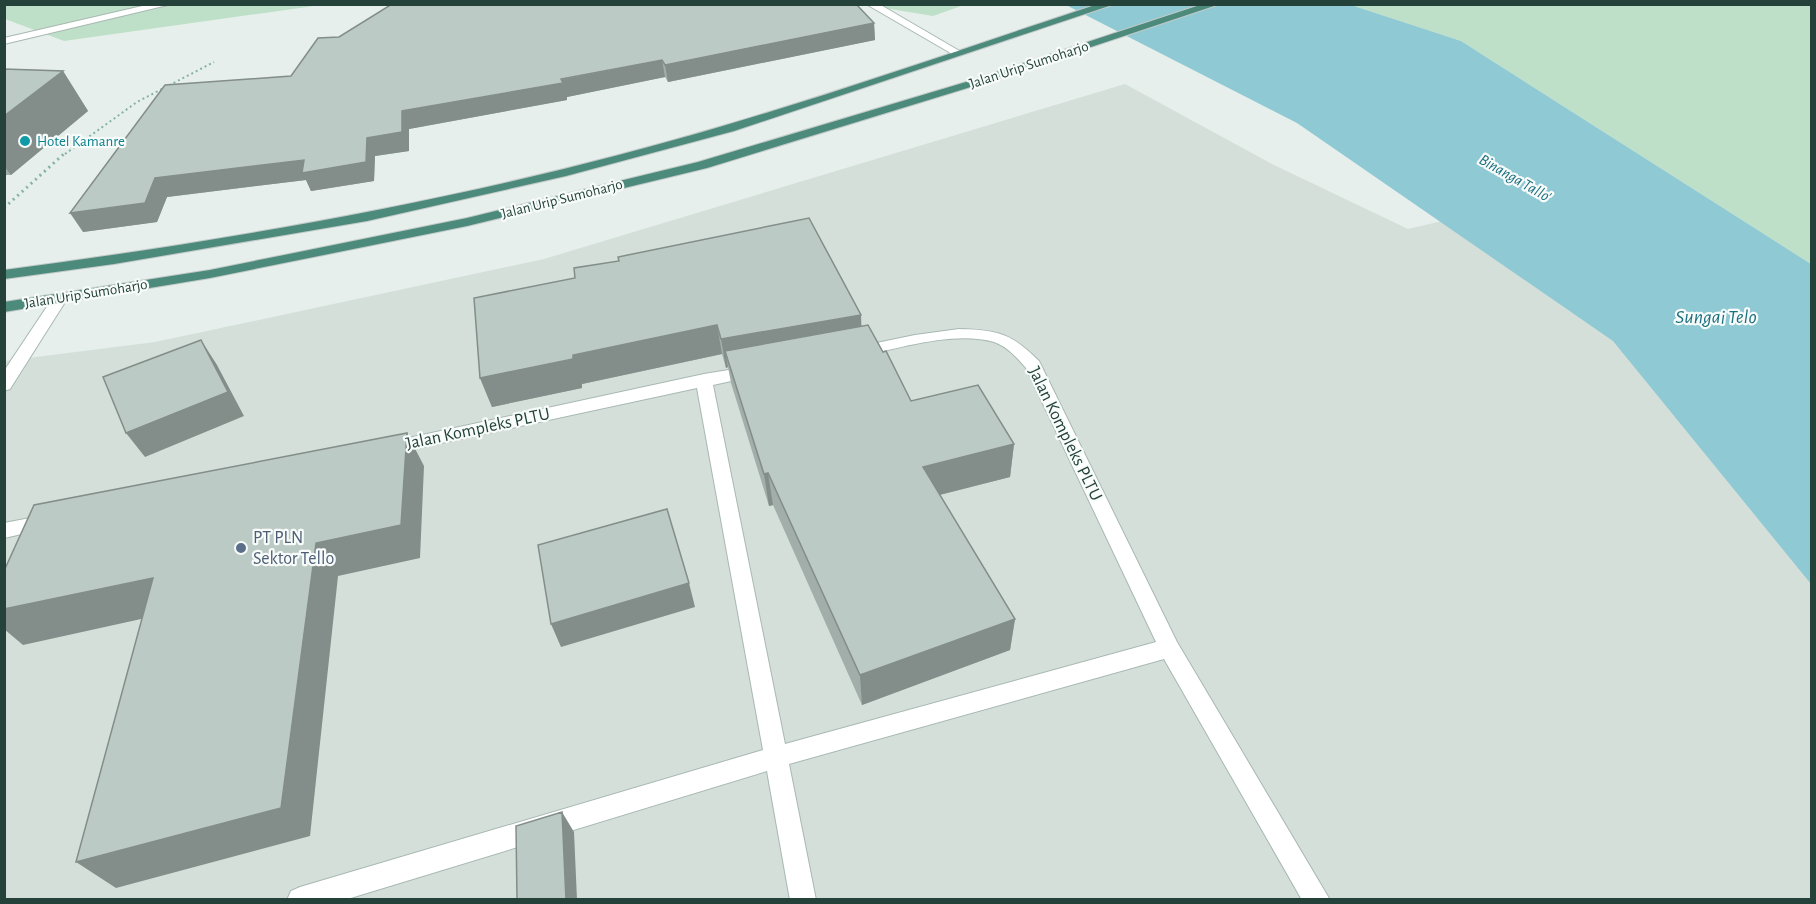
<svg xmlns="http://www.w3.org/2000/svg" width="1816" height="904" font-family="'Alegreya Sans',sans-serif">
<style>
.built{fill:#d4dfda}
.green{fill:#bfe0c8}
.water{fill:#8ec9d4}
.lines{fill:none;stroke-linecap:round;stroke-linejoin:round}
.service-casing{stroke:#a8b8b2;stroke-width:2}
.minor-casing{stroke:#a8b8b2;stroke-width:2}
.trunk-casing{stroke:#c2cac8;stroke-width:2}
.path-far1{stroke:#86b3a5;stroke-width:2;stroke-dasharray:2 3;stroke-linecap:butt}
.path{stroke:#86b3a5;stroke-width:3;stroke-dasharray:2 4;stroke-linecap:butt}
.service{fill:#fff;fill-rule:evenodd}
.minor{fill:#fff;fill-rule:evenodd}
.trunk{fill:#4c8a7c;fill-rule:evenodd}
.wall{fill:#a1aea9}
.shaded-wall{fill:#838d89}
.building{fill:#bbcac4;stroke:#838d89;stroke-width:1.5}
.culture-dot{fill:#0f9aa8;stroke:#f7fbf9;stroke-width:2}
.service-dot{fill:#5c6f8a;stroke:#f7fbf9;stroke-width:2}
.labels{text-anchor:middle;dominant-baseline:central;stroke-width:4.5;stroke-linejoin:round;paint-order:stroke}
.far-street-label{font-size:15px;fill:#24423a;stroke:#f7fbf9}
.far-culture-label{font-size:15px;fill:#0d838f;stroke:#f7fbf9;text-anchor:start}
.far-water-label{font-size:16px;font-style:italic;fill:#1c6f80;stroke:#f7fbf9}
.street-label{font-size:18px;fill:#24423a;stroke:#f7fbf9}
.service-label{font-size:18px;fill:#4e5e75;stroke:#f7fbf9;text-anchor:start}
.water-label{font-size:20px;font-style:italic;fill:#1c6f80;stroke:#f7fbf9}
</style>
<rect width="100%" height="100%" fill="#e6efeb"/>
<!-- built -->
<path class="built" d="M 1125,84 L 1274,165 L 1408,229 L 1511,205 L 1811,547 L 1811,899 L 5,899 L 4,361 L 155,342 L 544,259 Z"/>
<!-- green -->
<path class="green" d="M 4,5 L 321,5 L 64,41 L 5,19 Z
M 866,5 L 964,5 L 933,16 Z
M 1351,5 L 1811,5 L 1811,264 L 1461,41 Z"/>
<!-- water -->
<path class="water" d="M 1066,5 L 1351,5 L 1461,41 L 1811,264 L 1811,584 L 1613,341 L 1297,123 Z"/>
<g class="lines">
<defs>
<path id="service" d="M 866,4 L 879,4 L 963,53 L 958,56 L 954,55 Z
M 59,294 L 67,299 L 10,389 L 4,391 L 4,371 L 54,296 Z
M 959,329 C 998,330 1011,333 1039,361 L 1177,642 L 1330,900 L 1302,900 L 1164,659 L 789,764 L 816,900 L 790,900 L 767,771 L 344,900 L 287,900 L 291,891 L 300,887 L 763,750 L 697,388 L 390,454 L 384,453 L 381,448 L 384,443 L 390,442 L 704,374 L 753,366 L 759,367 L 761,371 L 759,375 L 713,385 L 785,744 L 1156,642 L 1026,368 C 1016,357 1008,347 994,342 C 955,330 896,349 857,357 L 851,356 L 849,352 L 851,348 L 857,347 L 915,335 Z
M 46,515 L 53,517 L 56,522 L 53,527 L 4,538 L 4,523 Z"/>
<path id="minor" d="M 151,4 L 172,4 L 4,44 L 4,38 Z"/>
<path id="trunk" d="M 1098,4 L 1115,4 L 734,131 L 566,176 L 367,221 L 114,264 L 4,279 L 4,270 C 247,238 491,195 726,125 C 851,88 974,45 1098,4 Z
M 1203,4 L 1220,4 L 974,86 L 707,168 L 467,226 L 210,278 L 4,312 L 4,302 L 210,270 L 467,218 L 698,162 L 966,82 Z"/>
</defs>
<!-- service casing -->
<use href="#service" class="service-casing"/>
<!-- minor casing -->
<use href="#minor" class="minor-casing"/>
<!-- trunk casing -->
<use href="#trunk" class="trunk-casing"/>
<!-- path-far1 -->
<path class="path-far1" d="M 65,154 L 137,102 L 214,62"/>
<!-- path -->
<path class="path" d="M 4,208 L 66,152"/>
<!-- service -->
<use href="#service" class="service"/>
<!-- minor -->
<use href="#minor" class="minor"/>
<!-- trunk -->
<use href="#trunk" class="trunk"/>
</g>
<!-- wall -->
<path class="wall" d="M 874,23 L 875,40 L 668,82 L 665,77 L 567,97 L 567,100 L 409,129 L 409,151 L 375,156 L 374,181 L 311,191 L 306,180 L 167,197 L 157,222 L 83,232 L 291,76 Z
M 4,69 L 63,71 L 88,111 L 11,175 L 4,175 Z
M 474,298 L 862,326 L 911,401 L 1014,444 L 1010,477 L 940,495 L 1015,619 L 1010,650 L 862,705 L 773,505 L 769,506 L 731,383 L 728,367 L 726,368 L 722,354 L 582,384 L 582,388 L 492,407 L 480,378 Z"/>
<!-- shaded-wall -->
<path class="shaded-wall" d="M 874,23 L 875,40 L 668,82 L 665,65 Z
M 662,60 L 665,77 L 567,97 L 567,100 L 409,129 L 409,151 L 375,156 L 374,181 L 311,191 L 306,180 L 167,197 L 157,222 L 83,232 L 70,213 L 155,178 L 367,138 L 402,111 Z
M 63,71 L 88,111 L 11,175 L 4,166 L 4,116 Z
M 861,315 L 862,343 L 725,351 L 728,367 L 726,368 L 721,339 Z
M 717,325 L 722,354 L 582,384 L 582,388 L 492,407 L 480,378 L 573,355 Z
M 201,340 L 217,365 L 244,416 L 145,457 L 126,433 Z
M 407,433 L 424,466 L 420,558 L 338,576 L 310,836 L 116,888 L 76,862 L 316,543 Z
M 1014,444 L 1010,477 L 923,499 L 923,467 Z
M 768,473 L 773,505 L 769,506 L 764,474 Z
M 153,578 L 182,610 L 23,645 L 4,629 L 4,609 Z
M 689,583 L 695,607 L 561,647 L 551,624 Z
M 1015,619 L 1010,650 L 862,705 L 860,675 Z
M 562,812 L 574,832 L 577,900 L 566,900 Z"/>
<!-- building -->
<path class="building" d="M 392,4 L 856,4 L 874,23 L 665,65 L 662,60 L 561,79 L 563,83 L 402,111 L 402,132 L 367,138 L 366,162 L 302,173 L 304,160 L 155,178 L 145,203 L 70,213 L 165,85 L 291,76 L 318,38 L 339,37 Z
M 4,69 L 63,71 L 4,116 Z
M 809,218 L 861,315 L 721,339 L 717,325 L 573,355 L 573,359 L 480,378 L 474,298 L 575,278 L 574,268 L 619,261 L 618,257 Z
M 868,325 L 883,352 L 886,351 L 911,401 L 978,385 L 1014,444 L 923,467 L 1015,619 L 860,675 L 768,473 L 764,474 L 725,351 Z
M 201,340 L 228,392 L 126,433 L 103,377 Z
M 407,433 L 401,525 L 316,543 L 281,808 L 76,862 L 153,578 L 4,609 L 4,571 L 34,505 Z
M 667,509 L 689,583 L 551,624 L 538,545 Z
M 562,812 L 566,900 L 517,900 L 516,826 Z"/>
<!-- markers -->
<circle class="culture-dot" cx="25" cy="141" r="6"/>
<circle class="service-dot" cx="241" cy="548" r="6"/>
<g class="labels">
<!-- far-street labels -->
<g class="far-street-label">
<text transform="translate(1029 65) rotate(-18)">Jalan Urip Sumoharjo</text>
<text transform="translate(562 199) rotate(-14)">Jalan Urip Sumoharjo</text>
<text transform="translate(86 294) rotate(-9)">Jalan Urip Sumoharjo</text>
</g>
<!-- far-culture labels -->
<g class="far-culture-label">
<text x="37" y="141">Hotel Kamanre</text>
</g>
<!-- far-water labels -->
<g class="far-water-label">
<text transform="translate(1515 178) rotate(30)">Binanga Tallo'</text>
</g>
<!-- street labels -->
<g class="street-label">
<text transform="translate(478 429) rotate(-12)">Jalan Kompleks PLTU</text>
<text transform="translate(1065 434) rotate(64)">Jalan Kompleks PLTU</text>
</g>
<!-- service labels -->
<g class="service-label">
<text x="253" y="538">PT PLN<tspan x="253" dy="21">Sektor Tello</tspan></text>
</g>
<!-- water labels -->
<g class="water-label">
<text x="1716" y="317">Sungai Telo</text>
</g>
</g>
<!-- border -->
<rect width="1816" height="904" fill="none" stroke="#24423a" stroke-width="12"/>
</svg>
